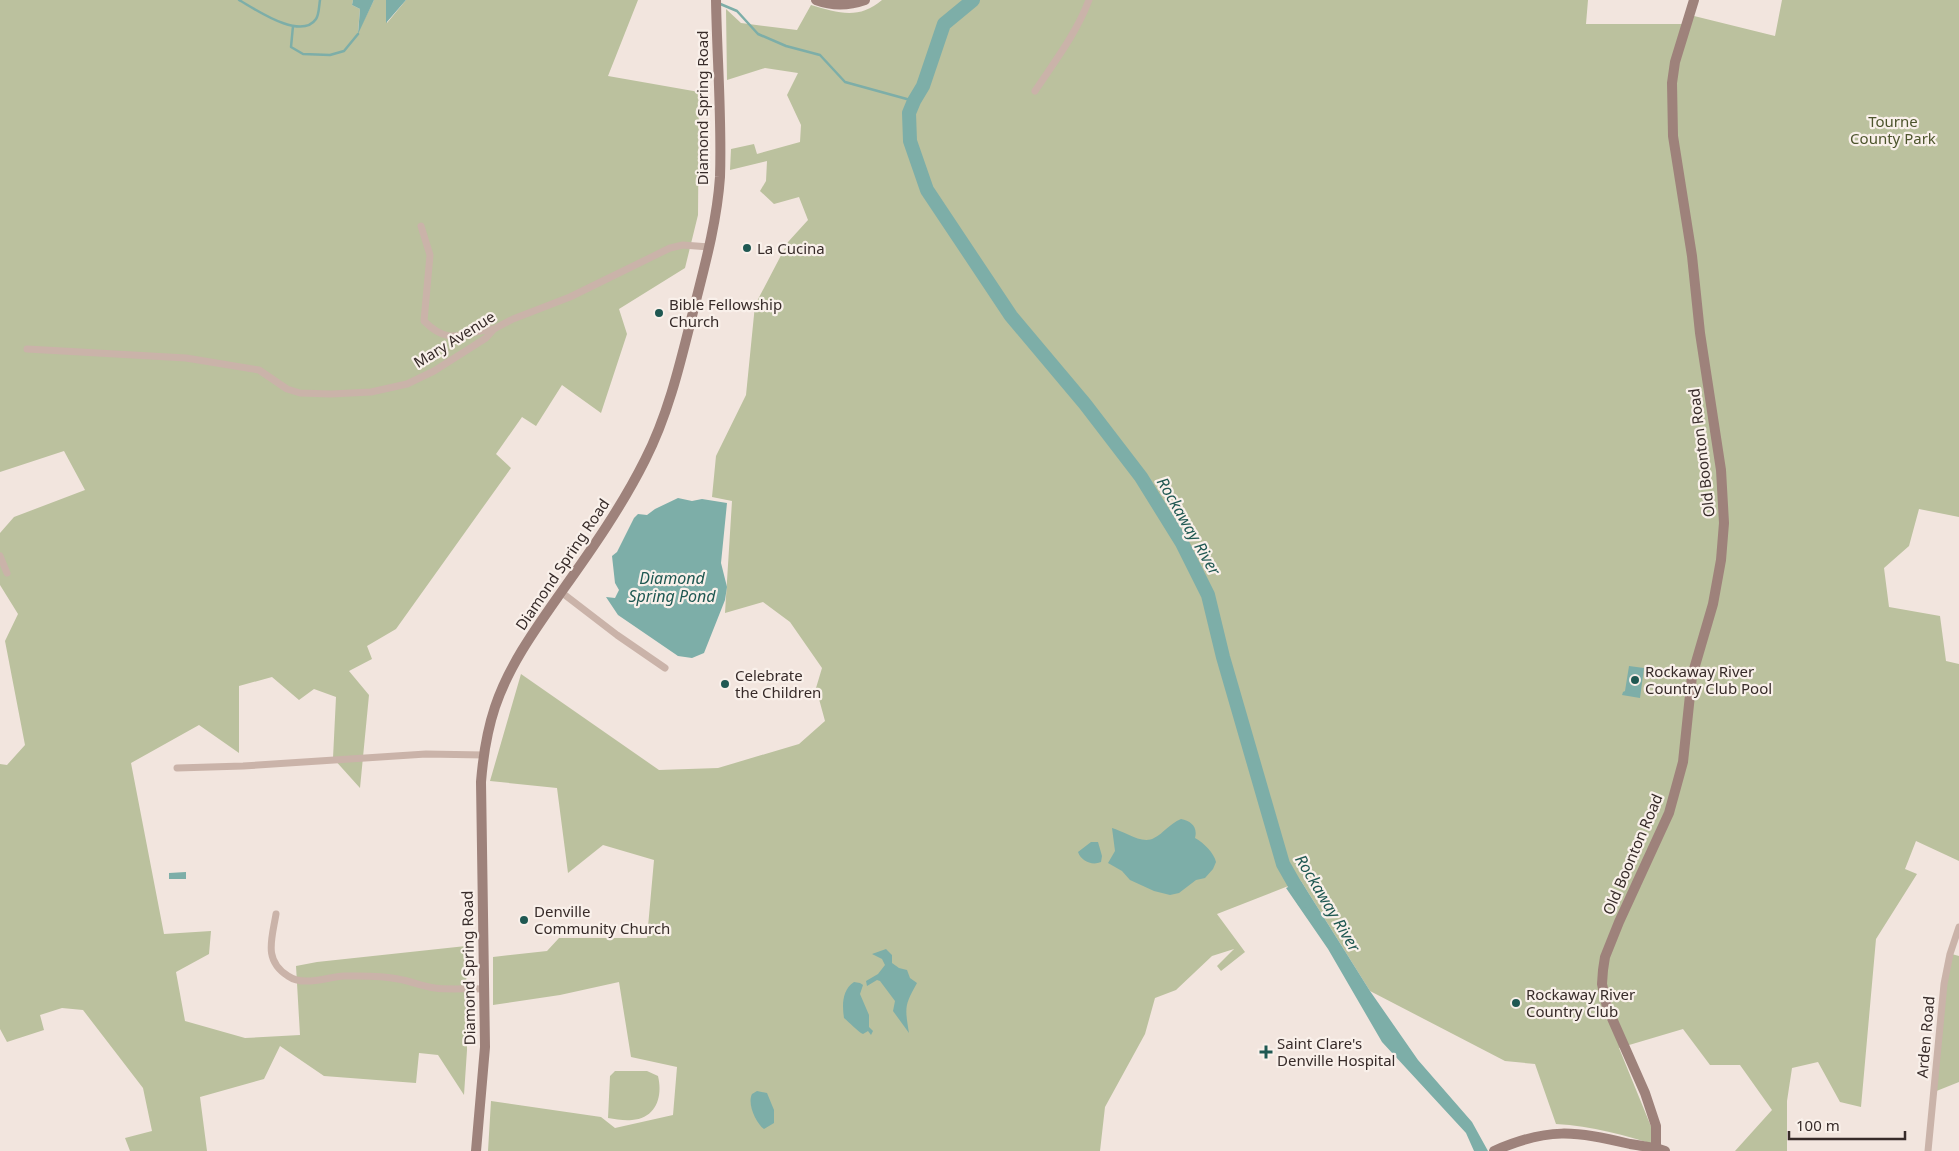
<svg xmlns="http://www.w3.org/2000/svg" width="1959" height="1151" font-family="'Noto Sans',sans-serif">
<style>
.green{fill:#bbc19e}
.water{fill:#7daea8}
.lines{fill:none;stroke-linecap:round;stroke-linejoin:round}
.stream{stroke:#7daea8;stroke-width:2.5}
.river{stroke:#7daea8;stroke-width:14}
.street{stroke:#cab3a9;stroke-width:7}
.secondary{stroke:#9e827b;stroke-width:10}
.poi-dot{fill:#1f5852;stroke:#f9f0ea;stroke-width:2}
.labels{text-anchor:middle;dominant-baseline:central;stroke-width:4.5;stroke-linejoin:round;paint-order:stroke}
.street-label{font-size:15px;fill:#372b29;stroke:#f9f0ea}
.park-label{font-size:15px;fill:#4d552d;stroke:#f9f0ea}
.poi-label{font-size:15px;fill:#372b29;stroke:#f9f0ea;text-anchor:start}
.water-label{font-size:16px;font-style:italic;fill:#1f5852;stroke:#f9f0ea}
</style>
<rect width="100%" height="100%" fill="#f2e5de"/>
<!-- green -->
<path class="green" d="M 0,0 L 353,0 L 352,5 L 360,9 L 358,32 L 374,0 L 386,0 L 387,23 L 406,0 L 638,0 L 608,76 L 699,92 L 698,215 L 685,268 L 619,309 L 627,334 L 601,413 L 562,385 L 536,426 L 522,417 L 496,454 L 511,468 L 396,629 L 367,646 L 372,659 L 349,671 L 369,695 L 360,788 L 333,758 L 336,697 L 314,689 L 299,700 L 272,677 L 239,686 L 239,753 L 199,725 L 131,763 L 164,934 L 211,931 L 209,954 L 176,972 L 185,1021 L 245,1038 L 300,1035 L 296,966 L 317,962 L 466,946 L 467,1050 L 464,1095 L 438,1055 L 419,1053 L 416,1083 L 324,1076 L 280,1046 L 264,1079 L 200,1097 L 207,1151 L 130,1151 L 125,1138 L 152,1131 L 143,1088 L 83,1010 L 62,1008 L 40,1015 L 44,1030 L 7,1042 L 0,1029 L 0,764 L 7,765 L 25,745 L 5,641 L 18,614 L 0,585 L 0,533 L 14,517 L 85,490 L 64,451 L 0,472 Z
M 882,0 L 1588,0 L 1586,24 L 1685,24 L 1690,15 L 1775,36 L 1782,0 L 1959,0 L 1959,517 L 1919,509 L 1909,546 L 1884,568 L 1889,607 L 1940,616 L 1946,661 L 1959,664 L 1959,861 L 1916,841 L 1905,869 L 1917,874 L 1876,939 L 1861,1107 L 1840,1102 L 1818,1062 L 1792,1068 L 1787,1101 L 1787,1151 L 1735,1151 L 1772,1110 L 1740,1065 L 1710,1065 L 1683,1029 L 1619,1048 L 1659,1146 C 1625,1135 1592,1126 1556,1124 L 1535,1064 L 1505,1061 L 1370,991 L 1301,881 L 1217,914 L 1245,952 L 1221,971 L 1217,966 L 1234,949 L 1212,956 L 1176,990 L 1155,998 L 1145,1034 L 1105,1107 L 1100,1151 L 488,1151 L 491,1101 L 601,1117 L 615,1128 L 673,1115 L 677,1067 L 631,1057 L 619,982 L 560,995 L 493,1005 L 493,957 L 547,951 L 559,938 L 647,938 L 654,860 L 603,845 L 568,873 L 557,788 L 490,781 L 521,674 L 659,770 L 718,768 L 799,744 L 825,721 L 816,688 L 822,668 L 790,622 L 763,602 L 725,613 L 732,501 L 712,497 L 716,456 L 746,395 L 755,305 L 788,242 L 808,220 L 799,197 L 774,204 L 760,191 L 766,181 L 767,161 L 730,170 L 731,149 L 754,144 L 757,154 L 800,142 L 801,125 L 787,95 L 798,73 L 765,68 L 727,80 L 726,9 L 741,23 L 797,30 L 811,5 C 838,13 859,20 882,0 Z
M 1948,953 L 1959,956 L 1959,1082 L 1934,1092 Z
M 615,1071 L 647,1071 L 658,1076 C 663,1097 656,1118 632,1120 C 624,1121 616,1119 608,1118 L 610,1076 Z"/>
<!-- water -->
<path class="water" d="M 353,0 L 374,0 L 358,34 L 360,9 L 352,5 Z
M 386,0 L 406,0 L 386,23 Z
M 678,498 L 692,501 L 702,499 L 727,503 L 721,563 L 727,587 L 725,600 L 704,653 L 692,658 L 678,656 L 618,615 L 606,597 L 615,598 L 619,590 L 615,583 L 612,556 L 617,552 L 634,518 L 638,514 L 647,515 L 655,509 Z
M 1629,666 L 1644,668 L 1640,698 L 1622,695 L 1623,692 L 1625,691 Z
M 1181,819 C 1191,821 1198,827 1195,838 C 1204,843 1214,853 1216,862 L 1213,869 L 1205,878 L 1196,880 L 1179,893 L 1170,895 L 1154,891 L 1130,880 L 1122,871 L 1108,863 L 1115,851 L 1112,828 C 1124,831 1142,845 1154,838 C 1164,833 1169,824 1181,819 Z
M 1091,842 L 1098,842 L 1102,856 L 1101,862 C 1092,866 1081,861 1078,852 Z
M 186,872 L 186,879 L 169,879 L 169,873 Z
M 1301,881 L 1370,991 L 1418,1060 L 1472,1122 L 1488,1151 L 1474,1151 L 1466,1133 L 1382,1042 L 1328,949 L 1286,888 Z
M 886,949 L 892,955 L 892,963 L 899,968 L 907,970 L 910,978 L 917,983 C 904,1006 905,1008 909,1033 L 893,1011 L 895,1001 L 880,981 L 877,980 L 867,986 L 866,981 L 878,974 L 885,965 L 882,959 L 872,954 Z
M 854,982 L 860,983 L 863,985 L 860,994 L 869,1015 L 869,1027 L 873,1031 L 871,1035 L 868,1031 L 863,1034 C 858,1032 849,1022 844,1018 C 842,1005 842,990 854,982 Z
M 757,1091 L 767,1093 L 774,1110 L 774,1123 L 764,1129 C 756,1123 747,1104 752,1094 Z"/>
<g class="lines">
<!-- stream -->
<path class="stream" d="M 239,0 C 255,9 301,41 316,19 C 319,15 319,6 320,0
M 718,3 L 737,11 L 758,34 L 786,46 L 820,55 L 845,82 L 914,101
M 293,26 L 291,47 L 303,54 L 330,55 L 344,51 L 358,34"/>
<!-- river -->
<path class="river" d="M 973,0 L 944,24 L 923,86 L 914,101 L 909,113 L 910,141 L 927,190 L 1011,316 L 1085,404 L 1141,477 L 1182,543 L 1208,595 L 1223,657 L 1283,864 L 1304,901"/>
<!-- street -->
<path class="street" d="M 1035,91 C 1055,61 1076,34 1089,0
M 421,226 L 430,255 L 424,321 C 450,347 461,332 494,329
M 27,349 L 186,358 L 259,370 L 287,389 L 300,393 L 331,394 L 371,392 L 407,384 L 434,371 L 486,338 L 494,329 L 513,319 L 570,297 L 670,248 L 683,245 L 709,247
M 0,556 L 7,573
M 561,592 L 617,635 L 665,668
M 177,768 L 243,766 L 426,754 L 484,755
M 276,914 C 272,939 263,960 288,976 C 304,987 326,977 344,976 C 361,976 380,975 398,979 C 410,981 422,986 435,988 C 451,990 468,988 484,989
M 1928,1151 L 1944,984 L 1950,954 L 1959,927"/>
<!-- secondary -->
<path class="secondary" d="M 816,0 C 832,6 848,6 865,0
M 1656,1148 L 1656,1126 L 1645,1093 L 1607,1007 L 1602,984 L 1603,970 L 1605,957 L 1619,922 L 1669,813 L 1683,762 L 1692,676 L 1713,604 L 1721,560 L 1724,523 L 1721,470 L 1700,333 L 1692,256 L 1673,136 L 1672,83 L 1675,62 L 1694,0
M 476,1151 L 485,1047 L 481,782 C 483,757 487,731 495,707 C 509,665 536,628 562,591 C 592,549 622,506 645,460 C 669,413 681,360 694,308 C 705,265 717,221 720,177 C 722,118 717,59 716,0
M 1494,1151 C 1548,1127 1575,1131 1630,1144 C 1642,1146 1653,1147 1665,1151"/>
</g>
<!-- markers -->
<g class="poi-dot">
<circle cx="747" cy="248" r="5"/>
<circle cx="659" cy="313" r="5"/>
<circle cx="1635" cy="680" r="5"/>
<circle cx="725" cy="684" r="5"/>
<circle cx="524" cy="920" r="5"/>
<circle cx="1516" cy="1003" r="5"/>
<path d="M1263.5 1044.5h5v5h5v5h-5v5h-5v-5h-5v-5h5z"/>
</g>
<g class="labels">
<!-- street labels -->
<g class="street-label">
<text transform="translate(702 108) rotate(-90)">Diamond Spring Road</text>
<text transform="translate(454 339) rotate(-32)">Mary Avenue</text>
<text transform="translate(1701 453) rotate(-97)">Old Boonton Road</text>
<text transform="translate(562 564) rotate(-56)">Diamond Spring Road</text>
<text transform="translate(1632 854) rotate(-67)">Old Boonton Road</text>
<text transform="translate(468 968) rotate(-91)">Diamond Spring Road</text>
<text transform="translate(1925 1037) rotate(-85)">Arden Road</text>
</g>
<!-- park labels -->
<g class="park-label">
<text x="1893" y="121">Tourne<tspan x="1893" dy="17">County Park</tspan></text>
</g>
<!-- poi labels -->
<g class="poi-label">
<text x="757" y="248">La Cucina</text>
<text x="669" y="304">Bible Fellowship<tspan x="669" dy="17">Church</tspan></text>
<text x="1645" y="671">Rockaway River<tspan x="1645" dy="17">Country Club Pool</tspan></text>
<text x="735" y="675">Celebrate<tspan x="735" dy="17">the Children</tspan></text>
<text x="534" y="911">Denville<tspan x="534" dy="17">Community Church</tspan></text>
<text x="1526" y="994">Rockaway River<tspan x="1526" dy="17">Country Club</tspan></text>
<text x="1277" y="1043">Saint Clare's<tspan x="1277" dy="17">Denville Hospital</tspan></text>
</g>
<!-- water labels -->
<g class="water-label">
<text transform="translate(1189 526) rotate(60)">Rockaway River</text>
<text x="672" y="578">Diamond<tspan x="672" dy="18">Spring Pond</tspan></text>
<text transform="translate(1328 903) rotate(59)">Rockaway River</text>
</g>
</g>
<!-- scale -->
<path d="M1789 1131v8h116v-8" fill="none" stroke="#372b29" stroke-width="2.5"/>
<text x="1796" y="1131" font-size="15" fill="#372b29" stroke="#f9f0ea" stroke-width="4" paint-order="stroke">100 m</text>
</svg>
